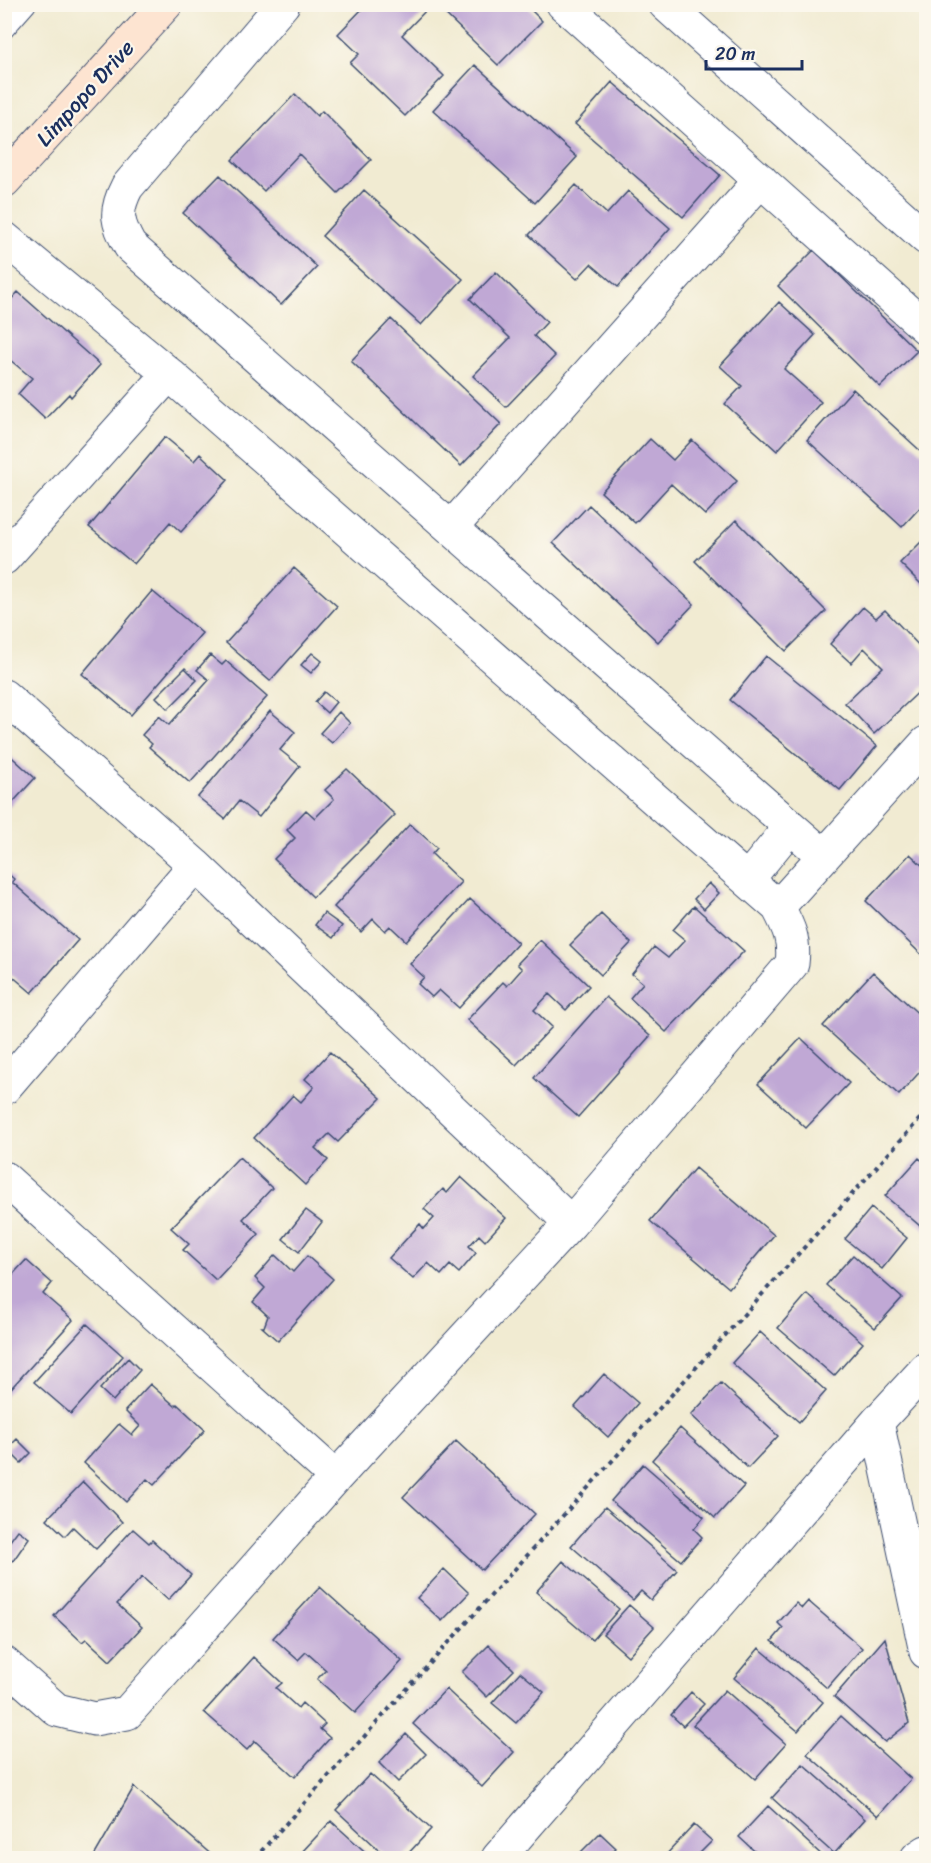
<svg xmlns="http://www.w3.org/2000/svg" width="931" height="1863" font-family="Sriracha,sans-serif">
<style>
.building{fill:#c0a8d5}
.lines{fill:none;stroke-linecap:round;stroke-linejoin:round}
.lane-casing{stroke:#3b4b6f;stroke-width:20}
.street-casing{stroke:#3b4b6f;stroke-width:35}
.secondary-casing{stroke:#3b4b6f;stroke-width:35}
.path{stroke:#3b4b6f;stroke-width:4;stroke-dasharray:4.5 4.5;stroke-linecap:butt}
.lane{stroke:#fff;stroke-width:18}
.street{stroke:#fff;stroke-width:33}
.secondary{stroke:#fde4d1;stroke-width:33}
.labels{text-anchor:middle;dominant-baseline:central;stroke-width:4.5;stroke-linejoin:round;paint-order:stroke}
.street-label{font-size:22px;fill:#1b2f5e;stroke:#fbf7ec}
</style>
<rect width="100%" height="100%" fill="#fbf7ec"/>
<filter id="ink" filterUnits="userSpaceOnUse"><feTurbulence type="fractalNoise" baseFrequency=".0167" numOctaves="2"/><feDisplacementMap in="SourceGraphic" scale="12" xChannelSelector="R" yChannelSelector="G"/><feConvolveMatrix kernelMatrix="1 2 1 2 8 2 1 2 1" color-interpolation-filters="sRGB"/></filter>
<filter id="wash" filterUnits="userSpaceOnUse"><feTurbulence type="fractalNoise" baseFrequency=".008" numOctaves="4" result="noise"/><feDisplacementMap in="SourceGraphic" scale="24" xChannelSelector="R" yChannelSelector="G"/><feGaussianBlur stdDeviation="1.35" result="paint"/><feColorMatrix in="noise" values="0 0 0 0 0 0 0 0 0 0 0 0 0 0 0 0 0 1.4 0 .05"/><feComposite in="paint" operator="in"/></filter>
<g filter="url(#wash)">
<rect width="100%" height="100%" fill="#f1ebd2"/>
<g id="blocks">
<!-- building -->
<path class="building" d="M 367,4 L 432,4 L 402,35 L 444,76 L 405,116 L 350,63 L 359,54 L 338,34 Z
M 435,4 L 525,4 L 542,21 L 498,65 Z
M 475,65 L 577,157 L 535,203 L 433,110 Z
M 612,82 L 720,175 L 683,217 L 575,124 Z
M 295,94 L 317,116 L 322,111 L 371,160 L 338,193 L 299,154 L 264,191 L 232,160 Z
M 220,175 L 317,267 L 281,305 L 183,213 Z
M 576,185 L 607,214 L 628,191 L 670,228 L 618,287 L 591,264 L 577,279 L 529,235 Z
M 364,190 L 463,279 L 421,325 L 322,236 Z
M 814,250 L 917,351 L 880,387 L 778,286 Z
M 496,272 L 547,322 L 534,336 L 555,356 L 506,407 L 473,376 L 510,338 L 470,299 Z
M 18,292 L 100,365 L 71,397 L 69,394 L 45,419 L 18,394 L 32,378 L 4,355 L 4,340 L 6,338 L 4,337 L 4,307 Z
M 779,302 L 815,335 L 784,369 L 821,402 L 777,451 L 725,404 L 742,386 L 720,366 Z
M 391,319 L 501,424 L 461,466 L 351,361 Z
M 853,389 L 926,456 L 926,501 L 902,527 L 807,440 Z
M 165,437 L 194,461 L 200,454 L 228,480 L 181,532 L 170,522 L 134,564 L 89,527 Z
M 650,439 L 673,460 L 692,440 L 737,481 L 705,515 L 671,484 L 635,523 L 601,492 Z
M 589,505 L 694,604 L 658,642 L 553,543 Z
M 736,520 L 826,611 L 786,651 L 695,561 Z
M 926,537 L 926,589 L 900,563 Z
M 294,568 L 337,606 L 270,681 L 226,643 Z
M 152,591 L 202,633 L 131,715 L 82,674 Z
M 863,607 L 876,618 L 885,610 L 926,653 L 926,685 L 874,734 L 845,703 L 883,667 L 864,648 L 851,663 L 830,644 Z
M 312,653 L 322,661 L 311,673 L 301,665 Z
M 210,655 L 222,665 L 226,661 L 267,697 L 190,783 L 149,747 L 152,744 L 142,735 L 159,716 L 169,725 L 209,680 L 197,670 Z
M 766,656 L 877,746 L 840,790 L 730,700 Z
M 185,668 L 197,680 L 168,709 L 156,697 Z
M 324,692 L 336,702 L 327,713 L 315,702 Z
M 270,711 L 295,732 L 280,750 L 300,766 L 259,817 L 239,801 L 225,819 L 198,797 Z
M 339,712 L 350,723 L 332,743 L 320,733 Z
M 4,750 L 35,778 L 4,812 Z
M 347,769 L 395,815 L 313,897 L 274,859 L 295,838 L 287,830 L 306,810 L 315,818 L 334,799 L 325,790 Z
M 410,824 L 437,848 L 432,854 L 461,882 L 406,941 L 390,926 L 385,931 L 373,919 L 361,932 L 334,907 Z
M 910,854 L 926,869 L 926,959 L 866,901 Z
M 4,870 L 14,879 L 12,882 L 78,940 L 32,993 L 4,969 Z
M 709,883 L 719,893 L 704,909 L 694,899 Z
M 470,899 L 518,943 L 459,1008 L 439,990 L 432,997 L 418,984 L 424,977 L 410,964 Z
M 694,906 L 744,951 L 666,1032 L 630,998 L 643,983 L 632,974 L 654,947 L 668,958 L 685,940 L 673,930 Z
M 324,913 L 342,926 L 333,938 L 315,925 Z
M 601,914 L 631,943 L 601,975 L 570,945 Z
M 540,940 L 589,986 L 566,1010 L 549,994 L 534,1010 L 552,1027 L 516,1065 L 467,1020 L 503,982 L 507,986 L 522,969 L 517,964 Z
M 873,972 L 926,1021 L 926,1065 L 899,1095 L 823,1026 Z
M 606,997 L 650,1036 L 578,1117 L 534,1078 Z
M 801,1038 L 849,1083 L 806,1128 L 758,1084 Z
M 330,1052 L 381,1098 L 338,1142 L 329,1134 L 315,1148 L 328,1160 L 305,1185 L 254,1138 L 293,1095 L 301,1102 L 314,1087 L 305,1079 Z
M 239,1157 L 272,1188 L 243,1219 L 259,1234 L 216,1280 L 183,1250 L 189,1244 L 171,1228 Z
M 919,1158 L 926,1164 L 926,1231 L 885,1196 Z
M 695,1168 L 774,1235 L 729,1288 L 650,1221 Z
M 461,1177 L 506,1218 L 485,1241 L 479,1235 L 469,1246 L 476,1253 L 459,1273 L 450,1265 L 441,1275 L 428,1263 L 413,1279 L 389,1258 L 420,1224 L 424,1229 L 434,1218 L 424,1209 L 443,1189 L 447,1193 Z
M 871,1208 L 907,1238 L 882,1269 L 845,1239 Z
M 306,1210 L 322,1222 L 299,1252 L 283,1239 Z
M 275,1255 L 293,1272 L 307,1256 L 333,1279 L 278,1341 L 262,1327 L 264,1327 L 268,1316 L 253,1302 L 265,1288 L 255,1278 Z
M 853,1255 L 902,1298 L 875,1328 L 826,1285 Z
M 26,1260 L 52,1283 L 43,1294 L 73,1320 L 4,1396 L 4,1284 Z
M 807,1294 L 863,1343 L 834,1376 L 778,1328 Z
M 87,1324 L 123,1356 L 71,1414 L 34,1382 Z
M 760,1332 L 826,1391 L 799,1422 L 732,1363 Z
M 128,1358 L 140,1370 L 113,1401 L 100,1389 Z
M 604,1374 L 638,1403 L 608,1437 L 575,1407 Z
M 721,1383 L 778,1436 L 748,1468 L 691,1415 Z
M 150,1384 L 175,1406 L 177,1404 L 205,1430 L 154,1485 L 147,1479 L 126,1502 L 84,1463 L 119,1424 L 132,1435 L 140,1426 L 125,1411 Z
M 680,1428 L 744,1486 L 715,1518 L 652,1460 Z
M 17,1439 L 31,1453 L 21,1463 L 7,1449 Z
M 456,1441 L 535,1514 L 482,1570 L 403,1497 Z
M 643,1464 L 704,1517 L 694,1529 L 702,1537 L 681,1561 L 611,1501 Z
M 83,1482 L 122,1522 L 96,1549 L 73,1527 L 65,1536 L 47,1519 Z
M 605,1507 L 677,1570 L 651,1600 L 641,1591 L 633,1600 L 571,1546 Z
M 133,1529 L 149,1543 L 152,1540 L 191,1575 L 168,1600 L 142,1577 L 117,1604 L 142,1627 L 110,1661 L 86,1639 L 82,1642 L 54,1616 Z
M 18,1530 L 29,1538 L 13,1561 L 4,1556 L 4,1549 Z
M 563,1561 L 619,1609 L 592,1640 L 536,1592 Z
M 444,1569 L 469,1593 L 442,1621 L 417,1598 Z
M 320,1587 L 402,1661 L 355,1713 L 317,1679 L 326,1670 L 306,1652 L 298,1660 L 273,1638 Z
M 808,1601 L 862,1648 L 827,1688 L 772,1641 L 783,1628 L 778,1623 L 796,1603 L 802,1608 Z
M 629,1605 L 654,1627 L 628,1656 L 603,1634 Z
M 885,1638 L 909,1723 L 885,1742 L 834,1697 Z
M 489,1645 L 514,1670 L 487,1697 L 462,1672 Z
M 759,1648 L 823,1702 L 798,1731 L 734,1678 Z
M 254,1657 L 282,1683 L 276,1688 L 298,1708 L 302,1703 L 325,1724 L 320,1729 L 330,1738 L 295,1777 L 255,1741 L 247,1750 L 204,1712 Z
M 520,1672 L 544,1692 L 516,1723 L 492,1703 Z
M 446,1689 L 514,1752 L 482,1787 L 413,1724 Z
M 725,1690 L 786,1744 L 755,1779 L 693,1725 Z
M 691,1692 L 704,1704 L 683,1726 L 671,1715 Z
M 841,1716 L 911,1779 L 878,1816 L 807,1754 Z
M 406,1734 L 426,1754 L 398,1782 L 379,1763 Z
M 803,1764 L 865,1819 L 834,1854 L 772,1798 Z
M 370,1774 L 431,1829 L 404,1858 L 388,1858 L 336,1810 Z
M 134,1787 L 215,1858 L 93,1858 Z
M 768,1806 L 825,1858 L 762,1858 L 739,1837 Z
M 331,1821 L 372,1858 L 307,1858 L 301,1853 Z
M 694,1825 L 712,1841 L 695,1858 L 663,1858 Z
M 600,1833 L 616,1848 L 605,1858 L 575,1858 Z"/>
</g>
</g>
<g filter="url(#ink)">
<use href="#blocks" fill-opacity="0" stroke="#3b4b6f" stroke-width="1.5"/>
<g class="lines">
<defs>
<path id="lane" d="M 4,30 L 27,4"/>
<path id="street" d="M 283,4 L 127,187 C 114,212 117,223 130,246 L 824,856
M 563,4 L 926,328
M 665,4 L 926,238
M 4,238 L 169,374 L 778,907 C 789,928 795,940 792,964 L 571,1223 L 336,1477 L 127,1713 L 94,1719 L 57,1710 L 4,1663
M 451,528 L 761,180
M 4,558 L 169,374
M 4,696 L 195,865 L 571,1223
M 747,880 L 790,827
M 778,907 L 926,743
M 4,1088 L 195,865
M 4,1178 L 336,1477
M 877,1422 L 926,1652
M 498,1858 L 877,1422 L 926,1369
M 917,1858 L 926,1852"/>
<path id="secondary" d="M 4,181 L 166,4"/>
</defs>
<!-- lane casing -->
<use href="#lane" class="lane-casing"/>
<!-- street casing -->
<use href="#street" class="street-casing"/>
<!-- secondary casing -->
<use href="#secondary" class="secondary-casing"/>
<!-- path -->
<path class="path" d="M 255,1858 L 926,1112"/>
<!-- lane -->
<use href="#lane" class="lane"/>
<!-- street -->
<use href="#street" class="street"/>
<!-- secondary -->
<use href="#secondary" class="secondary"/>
</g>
</g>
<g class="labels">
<!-- street labels -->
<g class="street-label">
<text transform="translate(85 93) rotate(-48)">Limpopo Drive</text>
</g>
</g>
<!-- margin -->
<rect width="931" height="1863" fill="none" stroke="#fbf7ec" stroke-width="24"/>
<!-- scale -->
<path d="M706 60v9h96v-9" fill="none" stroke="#1b2f5e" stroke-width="3"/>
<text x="715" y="60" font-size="18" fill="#1b2f5e" stroke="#fbf7ec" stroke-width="4.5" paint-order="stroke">20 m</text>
</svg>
